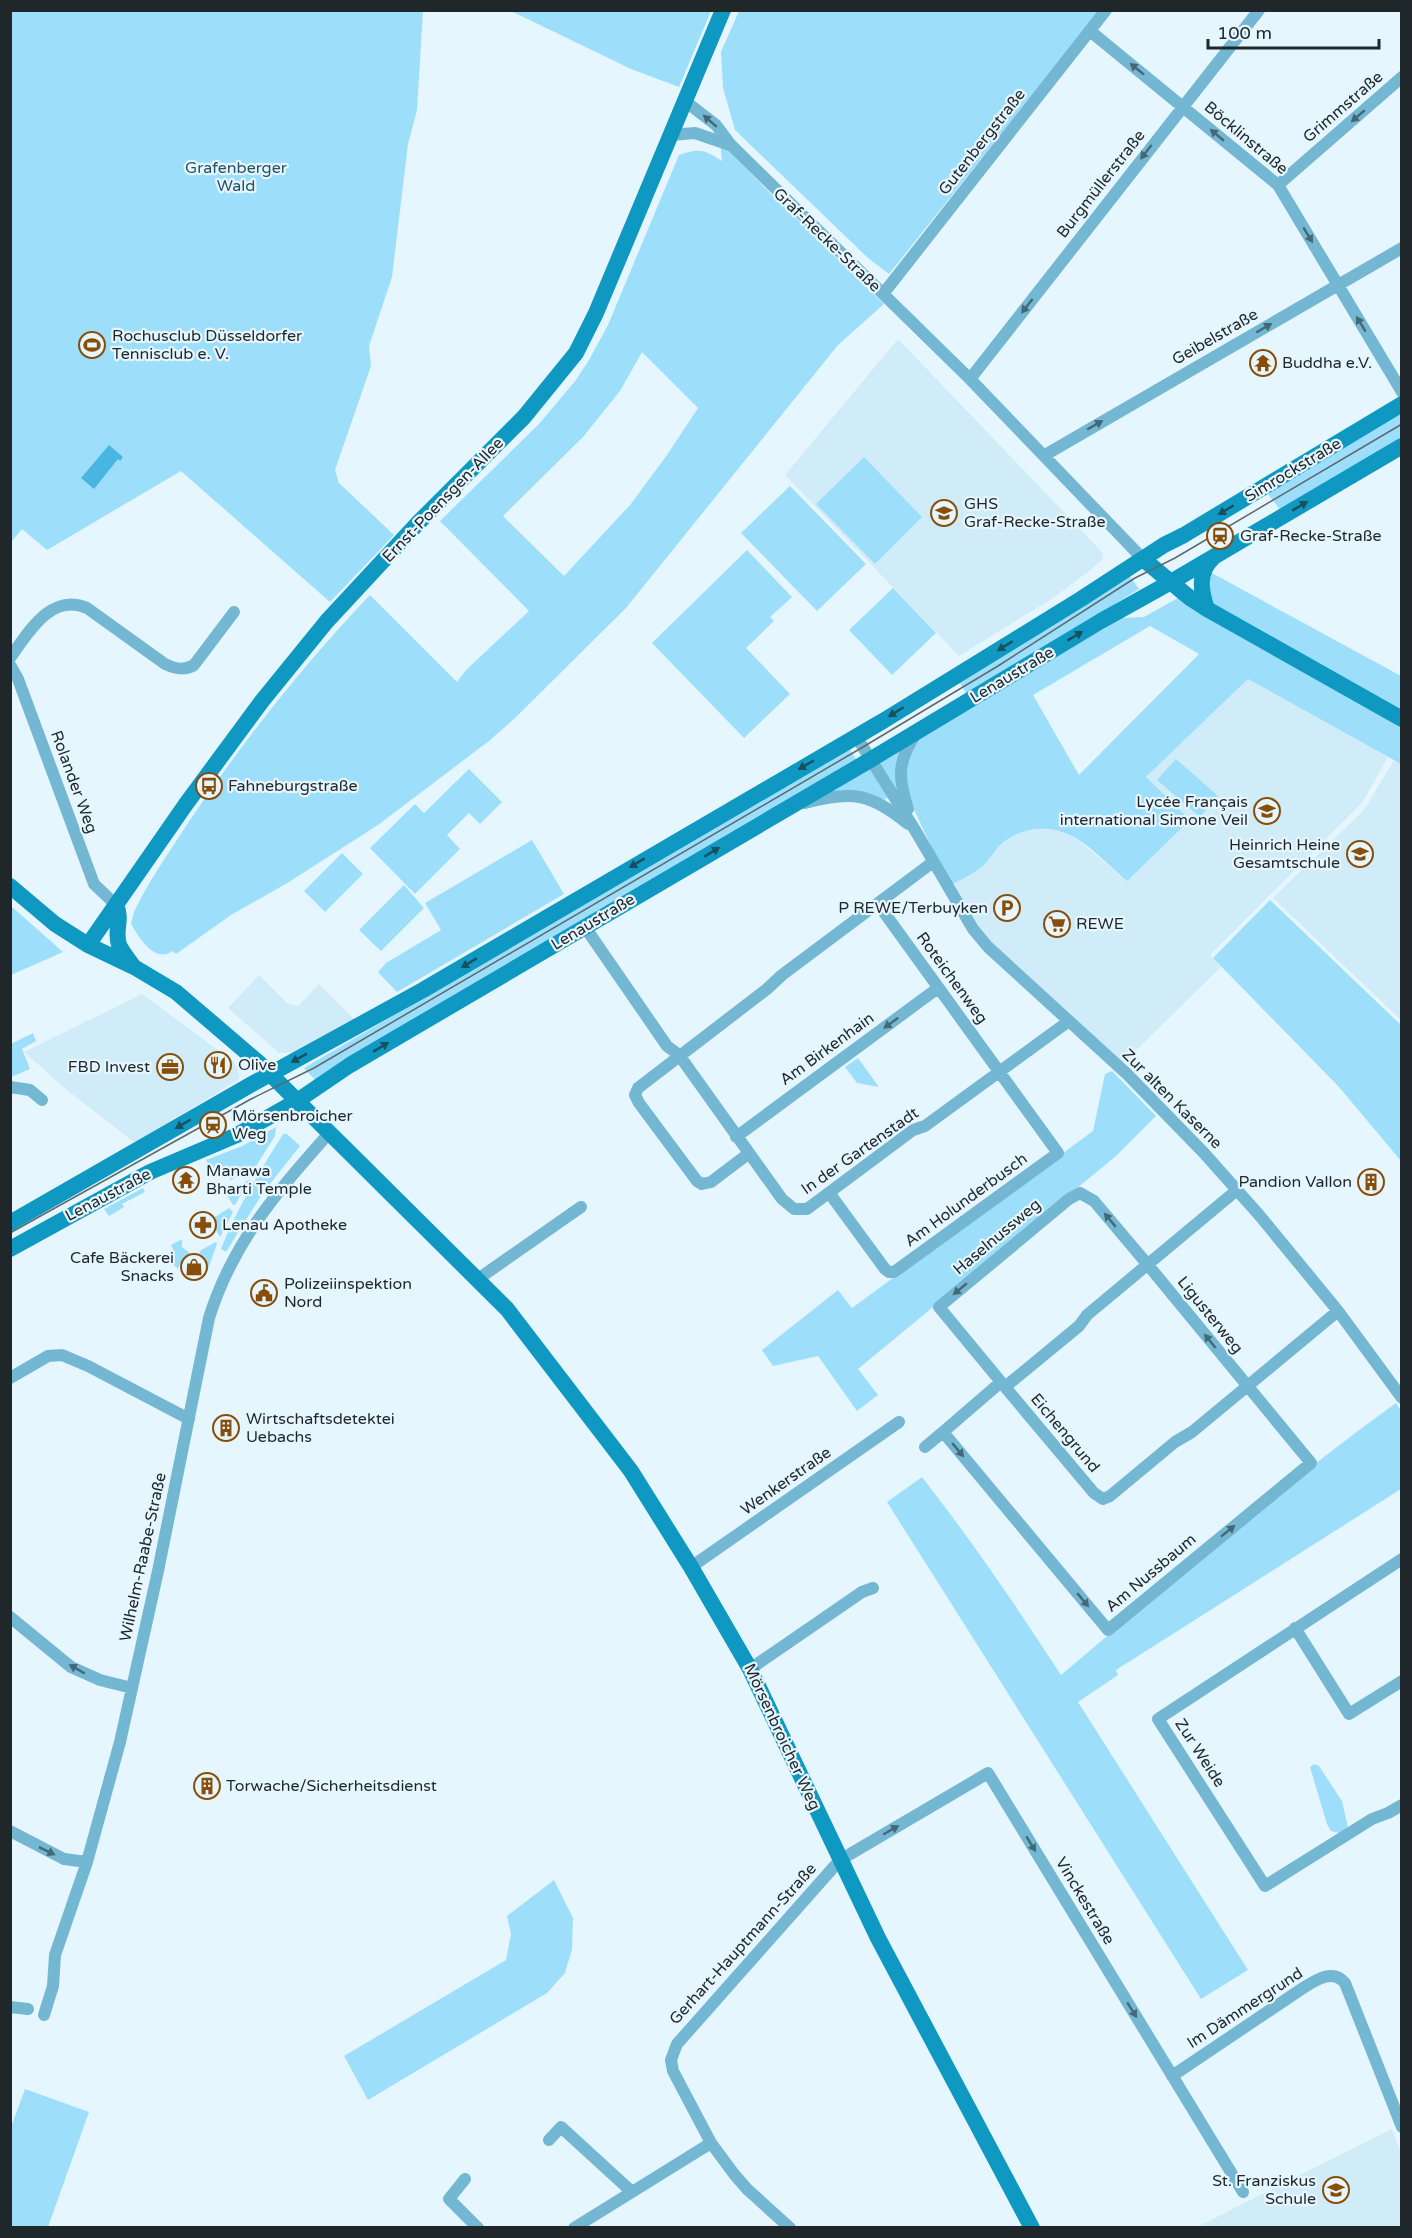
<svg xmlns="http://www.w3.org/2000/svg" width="1412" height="2238" font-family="'Varela Round',sans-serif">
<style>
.built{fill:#d0ecf9}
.green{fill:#9ddffb;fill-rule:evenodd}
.water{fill:#48b6e0}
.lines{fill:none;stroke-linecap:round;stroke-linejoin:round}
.street{stroke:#74b7d3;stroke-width:12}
.secondary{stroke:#0f98c1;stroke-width:16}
.tram{stroke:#5e696d;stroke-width:1.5}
.oneway{fill:#456876}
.oneway2{fill:#194f5f}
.labels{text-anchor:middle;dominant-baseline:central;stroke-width:4.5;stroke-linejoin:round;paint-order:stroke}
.street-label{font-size:16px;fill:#1f272a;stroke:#e6f6fe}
.park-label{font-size:16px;fill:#255365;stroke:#e6f6fe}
.poi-label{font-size:16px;fill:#1f272a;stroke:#e6f6fe;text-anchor:start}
</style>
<rect width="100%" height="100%" fill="#e6f6fe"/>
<!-- built -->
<path class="built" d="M 898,339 L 1102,552 L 1103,556 L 1102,560 L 1088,572 L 1053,598 L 959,656 L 785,475 Z
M 1248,679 L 1388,757 L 1362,803 L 1210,955 L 1221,967 L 1120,1066 L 992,949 L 953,884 L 984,865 L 995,848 L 1011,836 L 1023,831 L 1036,829 L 1055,830 L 1072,835 L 1127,881 L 1146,777 Z
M 1394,760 L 1401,764 L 1401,1020 L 1273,898 L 1364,810 Z
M 259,975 L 288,1004 L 298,1006 L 319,984 L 355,1020 L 296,1052 L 279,1053 L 228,1008 Z
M 142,994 L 234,1062 L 240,1075 L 238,1080 L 135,1143 L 67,1090 L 24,1052 Z
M 1392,2129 L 1401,2153 L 1401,2227 L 1197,2227 Z"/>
<!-- green -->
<path class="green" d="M 11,11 L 423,11 L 417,110 L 408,144 L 392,277 L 369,346 L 371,366 L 335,470 L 339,483 L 394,535 L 330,602 L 181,471 L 47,550 L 22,529 L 11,542 Z
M 511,11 L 711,11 L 679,87 L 631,69 Z
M 739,11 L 1099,11 L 889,274 L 868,258 L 735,130 L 723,88 L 721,52 Z
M 720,142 L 771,194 L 884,304 L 838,345 L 626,608 L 514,719 L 489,741 L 378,825 L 289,882 L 231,915 L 176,954 L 173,951 C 154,964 139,937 131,924 L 134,912 C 148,882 168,854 186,826 C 241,744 302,666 370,595 L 457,682 L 466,670 L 529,611 L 440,521 L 539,424 L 576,380 L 589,360 L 608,325 L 679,155 C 699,148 704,149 722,161 ZM 642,352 L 698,408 L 667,455 L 630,505 L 564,576 L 503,516 L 583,437 L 620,391 Z
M 1401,412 L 1401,440 L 1281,511 L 1267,493 Z
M 864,457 L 922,517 L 875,564 L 816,504 Z
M 790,486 L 866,564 L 817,611 L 741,533 Z
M 747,550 L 792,597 L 770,617 L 774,621 L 746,648 L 790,694 L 744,738 L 652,643 Z
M 1210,572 L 1401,676 L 1401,764 L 1248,679 L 1146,777 L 1190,820 L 1127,881 C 1114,870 1084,840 1070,835 C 1049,825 1023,827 1005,841 C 995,848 992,857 984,865 C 976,873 963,878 953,884 L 936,857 L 913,807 L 903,775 L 915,740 L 1122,618 L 1144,617 L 1201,585 ZM 1150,626 L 1199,654 L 1079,775 L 1033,695 Z
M 1129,575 L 1139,589 L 968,696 L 960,683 L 969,676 Z
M 893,588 L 936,633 L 892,675 L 849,630 Z
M 903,744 L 896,773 L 896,791 L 880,765 L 882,758 Z
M 849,748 L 857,761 L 317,1082 L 304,1068 Z
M 1176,759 L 1218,796 L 1200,817 L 1157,780 Z
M 866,767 L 874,772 L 889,797 L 884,800 L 836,793 L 830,787 Z
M 469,769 L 502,802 L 480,824 L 469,813 L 447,835 L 460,849 L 415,894 L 370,848 L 415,804 L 424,813 Z
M 532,840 L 564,894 L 397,992 L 378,972 L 386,963 L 441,930 L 425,903 Z
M 342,853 L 363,874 L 325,912 L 304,891 Z
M 404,885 L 424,908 L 381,951 L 359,930 Z
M 1270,900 L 1401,1025 L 1401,1161 L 1339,1087 L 1213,958 Z
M 11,906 L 63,952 L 11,975 Z
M 33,1033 L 36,1041 L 22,1049 L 30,1069 L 11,1077 L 11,1044 Z
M 858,1058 L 879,1087 L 857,1083 L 845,1067 Z
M 1112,1071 L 1156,1116 L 1116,1156 L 858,1369 L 878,1395 L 857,1411 L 818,1356 L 773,1366 L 762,1350 L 838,1290 L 852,1308 L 1093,1131 L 1105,1074 Z
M 276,1127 L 275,1136 L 253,1171 L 249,1170 L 231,1180 L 225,1172 L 216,1177 L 206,1160 L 242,1146 Z
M 283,1134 L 287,1134 L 300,1146 L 262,1194 L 226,1252 L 221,1249 C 237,1208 260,1171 283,1134 Z
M 250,1179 L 235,1205 L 233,1205 L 226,1193 Z
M 143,1188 L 145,1192 L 122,1204 L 124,1207 L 109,1216 L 104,1209 Z
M 229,1208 L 233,1212 L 220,1237 L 210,1220 Z
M 182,1239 L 182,1247 L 192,1255 L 190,1260 L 186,1259 L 180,1263 L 178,1269 L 165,1256 L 174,1251 L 171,1245 Z
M 216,1242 L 217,1244 L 207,1272 L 197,1257 L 201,1250 Z
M 1396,1403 L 1401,1411 L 1401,1489 L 1116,1670 L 1118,1675 L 1078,1702 L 1248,1970 L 1201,1999 L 887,1502 L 922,1477 C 972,1541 1017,1607 1061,1675 C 1171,1583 1279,1487 1396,1403 Z
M 1314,1764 L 1319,1766 L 1342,1801 L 1348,1827 L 1339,1833 L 1331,1831 L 1327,1824 L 1310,1767 Z
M 554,1880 L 573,1918 L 572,1949 L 565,1973 L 547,1993 L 368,2100 L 344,2056 L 506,1960 L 511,1934 L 507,1916 Z
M 25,2089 L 89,2112 L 48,2227 L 11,2227 L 11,2127 Z"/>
<!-- water -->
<path class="water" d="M 109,445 L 123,457 L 120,461 L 118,459 L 94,489 L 81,478 Z"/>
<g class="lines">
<!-- street -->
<path class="street" d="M 1090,31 L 1278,185 L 1402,392
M 685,101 L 716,125 L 731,145 L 970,379 L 1143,559
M 671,135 L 695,133 L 730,145
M 1278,185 L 1402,77
M 883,294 L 1106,10
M 970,379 L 1259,10
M 1045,455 L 1402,248
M 10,658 C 28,633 51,592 87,608 L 165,664 C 175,669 184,671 194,665 L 234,612
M 10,665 L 18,679 L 94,884 L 116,905
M 856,736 L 915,830 L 973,929 L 988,947 L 1127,1074 L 1204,1153 L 1260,1216 L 1338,1311 L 1402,1398
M 805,803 C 851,790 871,793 908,824
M 908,809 C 898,778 897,763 915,735
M 585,927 L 667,1046 L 679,1055 L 782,1199 L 794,1209 L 807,1209 L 893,1145 L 913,1130 L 925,1126 L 1069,1021
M 10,1087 L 30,1090 L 42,1100
M 736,1137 L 938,988
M 748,1154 L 711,1182 L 702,1184 L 697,1181 L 639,1103 L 635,1095 L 638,1088 L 767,989 L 782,975 L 933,862
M 1237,1190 L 1087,1315 L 1079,1326 L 1005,1387 L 1094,1493 L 1103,1499 L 1110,1496 L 1175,1442 L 1192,1432 L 1338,1311
M 830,1194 L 885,1269 L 889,1272 L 894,1272 L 1058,1153 L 878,904
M 478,1279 L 581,1207
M 10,1378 L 48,1356 L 62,1355 L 88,1366 L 189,1419
M 1001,1382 L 943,1432 L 1108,1630 L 1311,1463 L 1148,1265 L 1094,1201 L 1080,1193 L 1069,1199 L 939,1307 L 1001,1382 L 1005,1387
M 925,1447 L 943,1432
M 1402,1559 L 1158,1719 L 1265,1886 L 1372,1819 L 1388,1813 L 1402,1805
M 691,1567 L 899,1422
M 10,1617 L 71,1667 L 100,1680 L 132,1688
M 1295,1628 L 1349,1714 L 1402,1681
M 750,1669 L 862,1592 L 873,1588
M 10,1831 L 64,1859 L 87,1862
M 10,2007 L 28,2009
M 44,2015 L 53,1986 L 55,1955 L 87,1862 L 120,1742 L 158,1571 L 209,1318 C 233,1241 278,1191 330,1132
M 1172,2076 L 1300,1990 C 1313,1982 1332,1967 1345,1983 L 1402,2127
M 549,2140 L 561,2127 L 632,2192
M 465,2179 L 449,2199 L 478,2228
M 574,2228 L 711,2143
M 790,2228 L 747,2189 L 734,2174 L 711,2143 L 673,2071 L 671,2060 L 677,2044 L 840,1860 L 988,1773 L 1243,2192"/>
<!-- secondary -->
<path class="secondary" d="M 1143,559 L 1190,598 L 1207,609 L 1402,719
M 1207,609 C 1201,591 1197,573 1213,558
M 10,886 L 55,924 L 88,945 L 134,967 L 176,992 L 259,1063 L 507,1309 L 631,1471 L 691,1567 L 750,1669 L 878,1938 L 1032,2228
M 116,905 C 123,921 114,929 119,945 C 122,952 129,960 133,966
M 88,945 L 186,804 L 262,701 L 327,621 L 419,522 L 524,417 L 576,353 L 596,313 L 723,10
M 10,1223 L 252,1084 L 423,990 L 883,721 L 1081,599 L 1164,545 L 1184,535 L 1402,404
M 10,1249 L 150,1172 L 237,1135 L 297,1101 L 350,1065 L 870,760 L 1101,621 L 1171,582 L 1402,446"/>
<!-- tram -->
<path class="tram" d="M 10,1233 L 251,1099 L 314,1068 L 863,747 L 998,666 L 1135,578 L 1175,558 L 1402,424"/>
</g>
<!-- one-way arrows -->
<defs><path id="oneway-solid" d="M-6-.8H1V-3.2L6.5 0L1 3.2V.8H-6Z" transform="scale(1.5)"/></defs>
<g class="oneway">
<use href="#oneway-solid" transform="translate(1137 69) rotate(-141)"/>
<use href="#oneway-solid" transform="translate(1358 116) rotate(139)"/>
<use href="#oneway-solid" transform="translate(710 121) rotate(-139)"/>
<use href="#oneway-solid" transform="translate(1217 135) rotate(-140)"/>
<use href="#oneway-solid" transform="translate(1146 152) rotate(128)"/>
<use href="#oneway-solid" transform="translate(1308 235) rotate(59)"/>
<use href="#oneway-solid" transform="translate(1027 306) rotate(128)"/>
<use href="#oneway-solid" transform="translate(1361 324) rotate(-121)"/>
<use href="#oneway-solid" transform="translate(1264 328) rotate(-30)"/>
<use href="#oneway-solid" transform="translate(1095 425) rotate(-30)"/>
<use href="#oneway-solid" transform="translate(891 1023) rotate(144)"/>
<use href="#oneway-solid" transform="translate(1110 1220) rotate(-130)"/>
<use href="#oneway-solid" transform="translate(960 1289) rotate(140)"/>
<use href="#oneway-solid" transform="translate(1210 1341) rotate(-129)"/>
<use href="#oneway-solid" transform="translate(958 1450) rotate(50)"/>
<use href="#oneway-solid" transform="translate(1228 1531) rotate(-39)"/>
<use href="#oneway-solid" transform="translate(1083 1600) rotate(50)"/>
<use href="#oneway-solid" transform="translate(77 1669) rotate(-150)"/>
<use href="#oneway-solid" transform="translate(891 1830) rotate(-30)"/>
<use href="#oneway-solid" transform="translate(1031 1844) rotate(59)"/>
<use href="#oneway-solid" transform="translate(47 1851) rotate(26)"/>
<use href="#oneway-solid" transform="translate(1132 2010) rotate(58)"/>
</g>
<g class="oneway2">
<use href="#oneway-solid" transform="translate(1300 506) rotate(-31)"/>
<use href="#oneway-solid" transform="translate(1226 510) rotate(149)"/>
<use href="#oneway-solid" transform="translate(1075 636) rotate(-31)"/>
<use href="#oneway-solid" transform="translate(1005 646) rotate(148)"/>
<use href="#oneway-solid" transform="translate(896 712) rotate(148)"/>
<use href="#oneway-solid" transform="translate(806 765) rotate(150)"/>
<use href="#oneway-solid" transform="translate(712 852) rotate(-31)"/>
<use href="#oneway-solid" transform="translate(637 863) rotate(149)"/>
<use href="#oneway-solid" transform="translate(469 963) rotate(149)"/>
<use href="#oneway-solid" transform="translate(381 1047) rotate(-31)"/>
<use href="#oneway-solid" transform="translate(299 1058) rotate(151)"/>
<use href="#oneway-solid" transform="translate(183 1124) rotate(150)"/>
</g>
<!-- icons -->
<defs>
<symbol id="stadium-ring" viewBox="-11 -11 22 22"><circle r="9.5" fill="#e6f6fe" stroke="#884d08" stroke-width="1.5"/><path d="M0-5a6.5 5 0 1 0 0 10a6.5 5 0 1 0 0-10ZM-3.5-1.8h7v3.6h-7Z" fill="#884d08"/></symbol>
<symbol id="temple-ring" viewBox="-11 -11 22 22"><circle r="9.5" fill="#e6f6fe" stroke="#884d08" stroke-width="1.5"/><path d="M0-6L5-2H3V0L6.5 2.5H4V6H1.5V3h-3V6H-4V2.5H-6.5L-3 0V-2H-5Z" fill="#884d08"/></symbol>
<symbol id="school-ring" viewBox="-11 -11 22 22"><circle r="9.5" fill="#e6f6fe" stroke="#884d08" stroke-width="1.5"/><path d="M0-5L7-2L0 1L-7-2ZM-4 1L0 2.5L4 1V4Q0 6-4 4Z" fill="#884d08"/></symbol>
<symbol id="station-ring" viewBox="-11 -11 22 22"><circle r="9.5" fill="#e6f6fe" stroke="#884d08" stroke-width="1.5"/><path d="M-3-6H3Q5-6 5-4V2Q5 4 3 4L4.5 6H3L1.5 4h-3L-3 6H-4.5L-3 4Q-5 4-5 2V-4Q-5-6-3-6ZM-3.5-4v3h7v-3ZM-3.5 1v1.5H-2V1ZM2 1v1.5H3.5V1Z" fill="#884d08"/></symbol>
<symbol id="bus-ring" viewBox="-11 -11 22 22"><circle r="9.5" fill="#e6f6fe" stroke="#884d08" stroke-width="1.5"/><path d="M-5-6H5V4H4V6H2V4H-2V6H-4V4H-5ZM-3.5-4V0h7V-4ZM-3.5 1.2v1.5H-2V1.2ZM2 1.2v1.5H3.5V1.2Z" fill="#884d08"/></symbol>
<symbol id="parking-ring" viewBox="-11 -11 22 22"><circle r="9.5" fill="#e6f6fe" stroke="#884d08" stroke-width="1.5"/><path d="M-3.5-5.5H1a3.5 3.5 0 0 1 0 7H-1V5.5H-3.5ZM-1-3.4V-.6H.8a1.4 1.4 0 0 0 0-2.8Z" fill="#884d08"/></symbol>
<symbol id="supermarket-ring" viewBox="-11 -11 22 22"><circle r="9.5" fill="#e6f6fe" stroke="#884d08" stroke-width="1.5"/><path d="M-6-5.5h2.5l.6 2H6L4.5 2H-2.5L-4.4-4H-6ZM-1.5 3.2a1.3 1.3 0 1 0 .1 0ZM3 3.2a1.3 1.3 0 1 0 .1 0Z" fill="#884d08"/></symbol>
<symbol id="restaurant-ring" viewBox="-11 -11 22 22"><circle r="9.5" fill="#e6f6fe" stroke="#884d08" stroke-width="1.5"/><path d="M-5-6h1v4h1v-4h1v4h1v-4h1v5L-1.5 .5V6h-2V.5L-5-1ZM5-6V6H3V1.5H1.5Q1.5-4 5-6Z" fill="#884d08"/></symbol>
<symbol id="office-ring" viewBox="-11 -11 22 22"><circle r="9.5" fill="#e6f6fe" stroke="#884d08" stroke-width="1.5"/><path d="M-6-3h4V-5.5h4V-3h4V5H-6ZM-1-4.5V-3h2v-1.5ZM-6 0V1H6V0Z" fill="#884d08"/></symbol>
<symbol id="building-ring" viewBox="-11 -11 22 22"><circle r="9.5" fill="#e6f6fe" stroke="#884d08" stroke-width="1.5"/><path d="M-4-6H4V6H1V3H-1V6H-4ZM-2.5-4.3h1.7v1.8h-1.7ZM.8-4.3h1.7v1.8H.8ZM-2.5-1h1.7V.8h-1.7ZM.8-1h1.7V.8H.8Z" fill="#884d08"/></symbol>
<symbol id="pharmacy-ring" viewBox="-11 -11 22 22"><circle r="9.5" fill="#e6f6fe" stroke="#884d08" stroke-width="1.5"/><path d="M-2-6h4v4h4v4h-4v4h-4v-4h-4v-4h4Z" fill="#884d08"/></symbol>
<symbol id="shop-ring" viewBox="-11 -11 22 22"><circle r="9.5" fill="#e6f6fe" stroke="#884d08" stroke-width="1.5"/><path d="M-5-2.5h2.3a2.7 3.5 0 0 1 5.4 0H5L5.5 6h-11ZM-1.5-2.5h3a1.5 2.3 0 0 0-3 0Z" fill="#884d08"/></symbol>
<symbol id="civic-ring" viewBox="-11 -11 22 22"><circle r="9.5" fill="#e6f6fe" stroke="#884d08" stroke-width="1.5"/><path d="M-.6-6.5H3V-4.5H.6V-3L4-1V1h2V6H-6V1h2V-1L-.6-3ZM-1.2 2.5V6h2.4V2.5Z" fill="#884d08"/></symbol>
</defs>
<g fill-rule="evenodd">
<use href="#stadium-ring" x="77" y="330" width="30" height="30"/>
<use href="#temple-ring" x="1248" y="348" width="30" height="30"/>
<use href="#school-ring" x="929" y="498" width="30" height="30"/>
<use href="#station-ring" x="1205" y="521" width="30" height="30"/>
<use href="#bus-ring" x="194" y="771" width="30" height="30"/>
<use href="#school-ring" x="1252" y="796" width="30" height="30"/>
<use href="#school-ring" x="1345" y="839" width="30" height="30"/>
<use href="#parking-ring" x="992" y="893" width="30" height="30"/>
<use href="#supermarket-ring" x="1042" y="909" width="30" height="30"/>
<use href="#restaurant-ring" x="203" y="1050" width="30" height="30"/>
<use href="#office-ring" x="155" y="1052" width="30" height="30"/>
<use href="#station-ring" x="198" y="1110" width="30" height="30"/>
<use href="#temple-ring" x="171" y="1165" width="30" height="30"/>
<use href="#building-ring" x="1356" y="1167" width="30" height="30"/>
<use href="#pharmacy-ring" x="188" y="1210" width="30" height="30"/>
<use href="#shop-ring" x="179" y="1252" width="30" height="30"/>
<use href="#civic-ring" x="249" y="1278" width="30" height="30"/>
<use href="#building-ring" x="211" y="1413" width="30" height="30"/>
<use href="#building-ring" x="192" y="1771" width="30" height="30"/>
<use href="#school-ring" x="1321" y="2175" width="30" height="30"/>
</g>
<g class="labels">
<!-- street labels -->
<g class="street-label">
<text transform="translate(1343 107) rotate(-41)">Grimmstraße</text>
<text transform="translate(1246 138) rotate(40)">Böcklinstraße</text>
<text transform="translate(982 142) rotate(-52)">Gutenbergstraße</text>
<text transform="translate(1101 184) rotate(-52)">Burgmüllerstraße</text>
<text transform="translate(827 240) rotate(44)">Graf-Recke-Straße</text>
<text transform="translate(1215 337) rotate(-30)">Geibelstraße</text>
<text transform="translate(1293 470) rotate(-31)">Simrockstraße</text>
<text transform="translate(443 500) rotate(-46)">Ernst-Poensgen-Allee</text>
<text transform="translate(1012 675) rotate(-31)">Lenaustraße</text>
<text transform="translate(74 782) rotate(70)">Rolander Weg</text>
<text transform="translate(593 922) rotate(-31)">Lenaustraße</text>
<text transform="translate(952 978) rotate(54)">Roteichenweg</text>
<text transform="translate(827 1049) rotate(-36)">Am Birkenhain</text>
<text transform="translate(1172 1099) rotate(45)">Zur alten Kaserne</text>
<text transform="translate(860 1151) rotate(-35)">In der Gartenstadt</text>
<text transform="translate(108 1195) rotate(-28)">Lenaustraße</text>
<text transform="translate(966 1200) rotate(-36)">Am Holunderbusch</text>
<text transform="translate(997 1237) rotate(-40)">Haselnussweg</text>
<text transform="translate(1210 1315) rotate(51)">Ligusterweg</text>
<text transform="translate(1065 1433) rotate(50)">Eichengrund</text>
<text transform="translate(786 1481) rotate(-35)">Wenkerstraße</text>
<text transform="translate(143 1557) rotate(-78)">Wilhelm-Raabe-Straße</text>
<text transform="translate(1151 1573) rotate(-40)">Am Nussbaum</text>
<text transform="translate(782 1737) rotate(65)">Mörsenbroicher Weg</text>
<text transform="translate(1200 1753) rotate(57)">Zur Weide</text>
<text transform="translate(1085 1901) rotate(59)">Vinckestraße</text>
<text transform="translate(743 1944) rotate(-48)">Gerhart-Hauptmann-Straße</text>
<text transform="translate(1245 2008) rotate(-33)">Im Dämmergrund</text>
</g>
<!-- park labels -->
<g class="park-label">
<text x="236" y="168">Grafenberger<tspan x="236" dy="18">Wald</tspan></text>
</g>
<!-- poi labels -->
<g class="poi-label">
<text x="112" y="336">Rochusclub Düsseldorfer<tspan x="112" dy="18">Tennisclub e. V.</tspan></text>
<text x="1282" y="363">Buddha e.V.</text>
<text x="964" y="504">GHS<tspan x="964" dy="18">Graf-Recke-Straße</tspan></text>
<text x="1240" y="536">Graf-Recke-Straße</text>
<text x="228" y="786">Fahneburgstraße</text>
<text x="1248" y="802" text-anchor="end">Lycée Français<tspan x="1248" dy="18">international Simone Veil</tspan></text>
<text x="1340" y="845" text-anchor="end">Heinrich Heine<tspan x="1340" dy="18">Gesamtschule</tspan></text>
<text x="988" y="908" text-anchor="end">P REWE/Terbuyken</text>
<text x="1076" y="924">REWE</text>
<text x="238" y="1065">Olive</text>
<text x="150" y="1067" text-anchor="end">FBD Invest</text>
<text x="232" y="1116">Mörsenbroicher<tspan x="232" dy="18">Weg</tspan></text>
<text x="206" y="1171">Manawa<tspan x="206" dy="18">Bharti Temple</tspan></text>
<text x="1352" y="1182" text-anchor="end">Pandion Vallon</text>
<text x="222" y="1225">Lenau Apotheke</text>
<text x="174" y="1258" text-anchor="end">Cafe Bäckerei<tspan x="174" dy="18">Snacks</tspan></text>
<text x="284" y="1284">Polizeiinspektion<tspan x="284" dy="18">Nord</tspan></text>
<text x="246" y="1419">Wirtschaftsdetektei<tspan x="246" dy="18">Uebachs</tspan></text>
<text x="226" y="1786">Torwache/Sicherheitsdienst</text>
<text x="1316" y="2181" text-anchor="end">St. Franziskus<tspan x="1316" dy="18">Schule</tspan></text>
</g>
</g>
<!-- border -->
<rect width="1412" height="2238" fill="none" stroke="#1f272a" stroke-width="24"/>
<!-- scale -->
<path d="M1208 39v9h171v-9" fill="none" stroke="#1f272a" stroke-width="3"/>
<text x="1217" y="39" font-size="18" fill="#1f272a" stroke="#e6f6fe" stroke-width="4.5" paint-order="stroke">100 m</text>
</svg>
